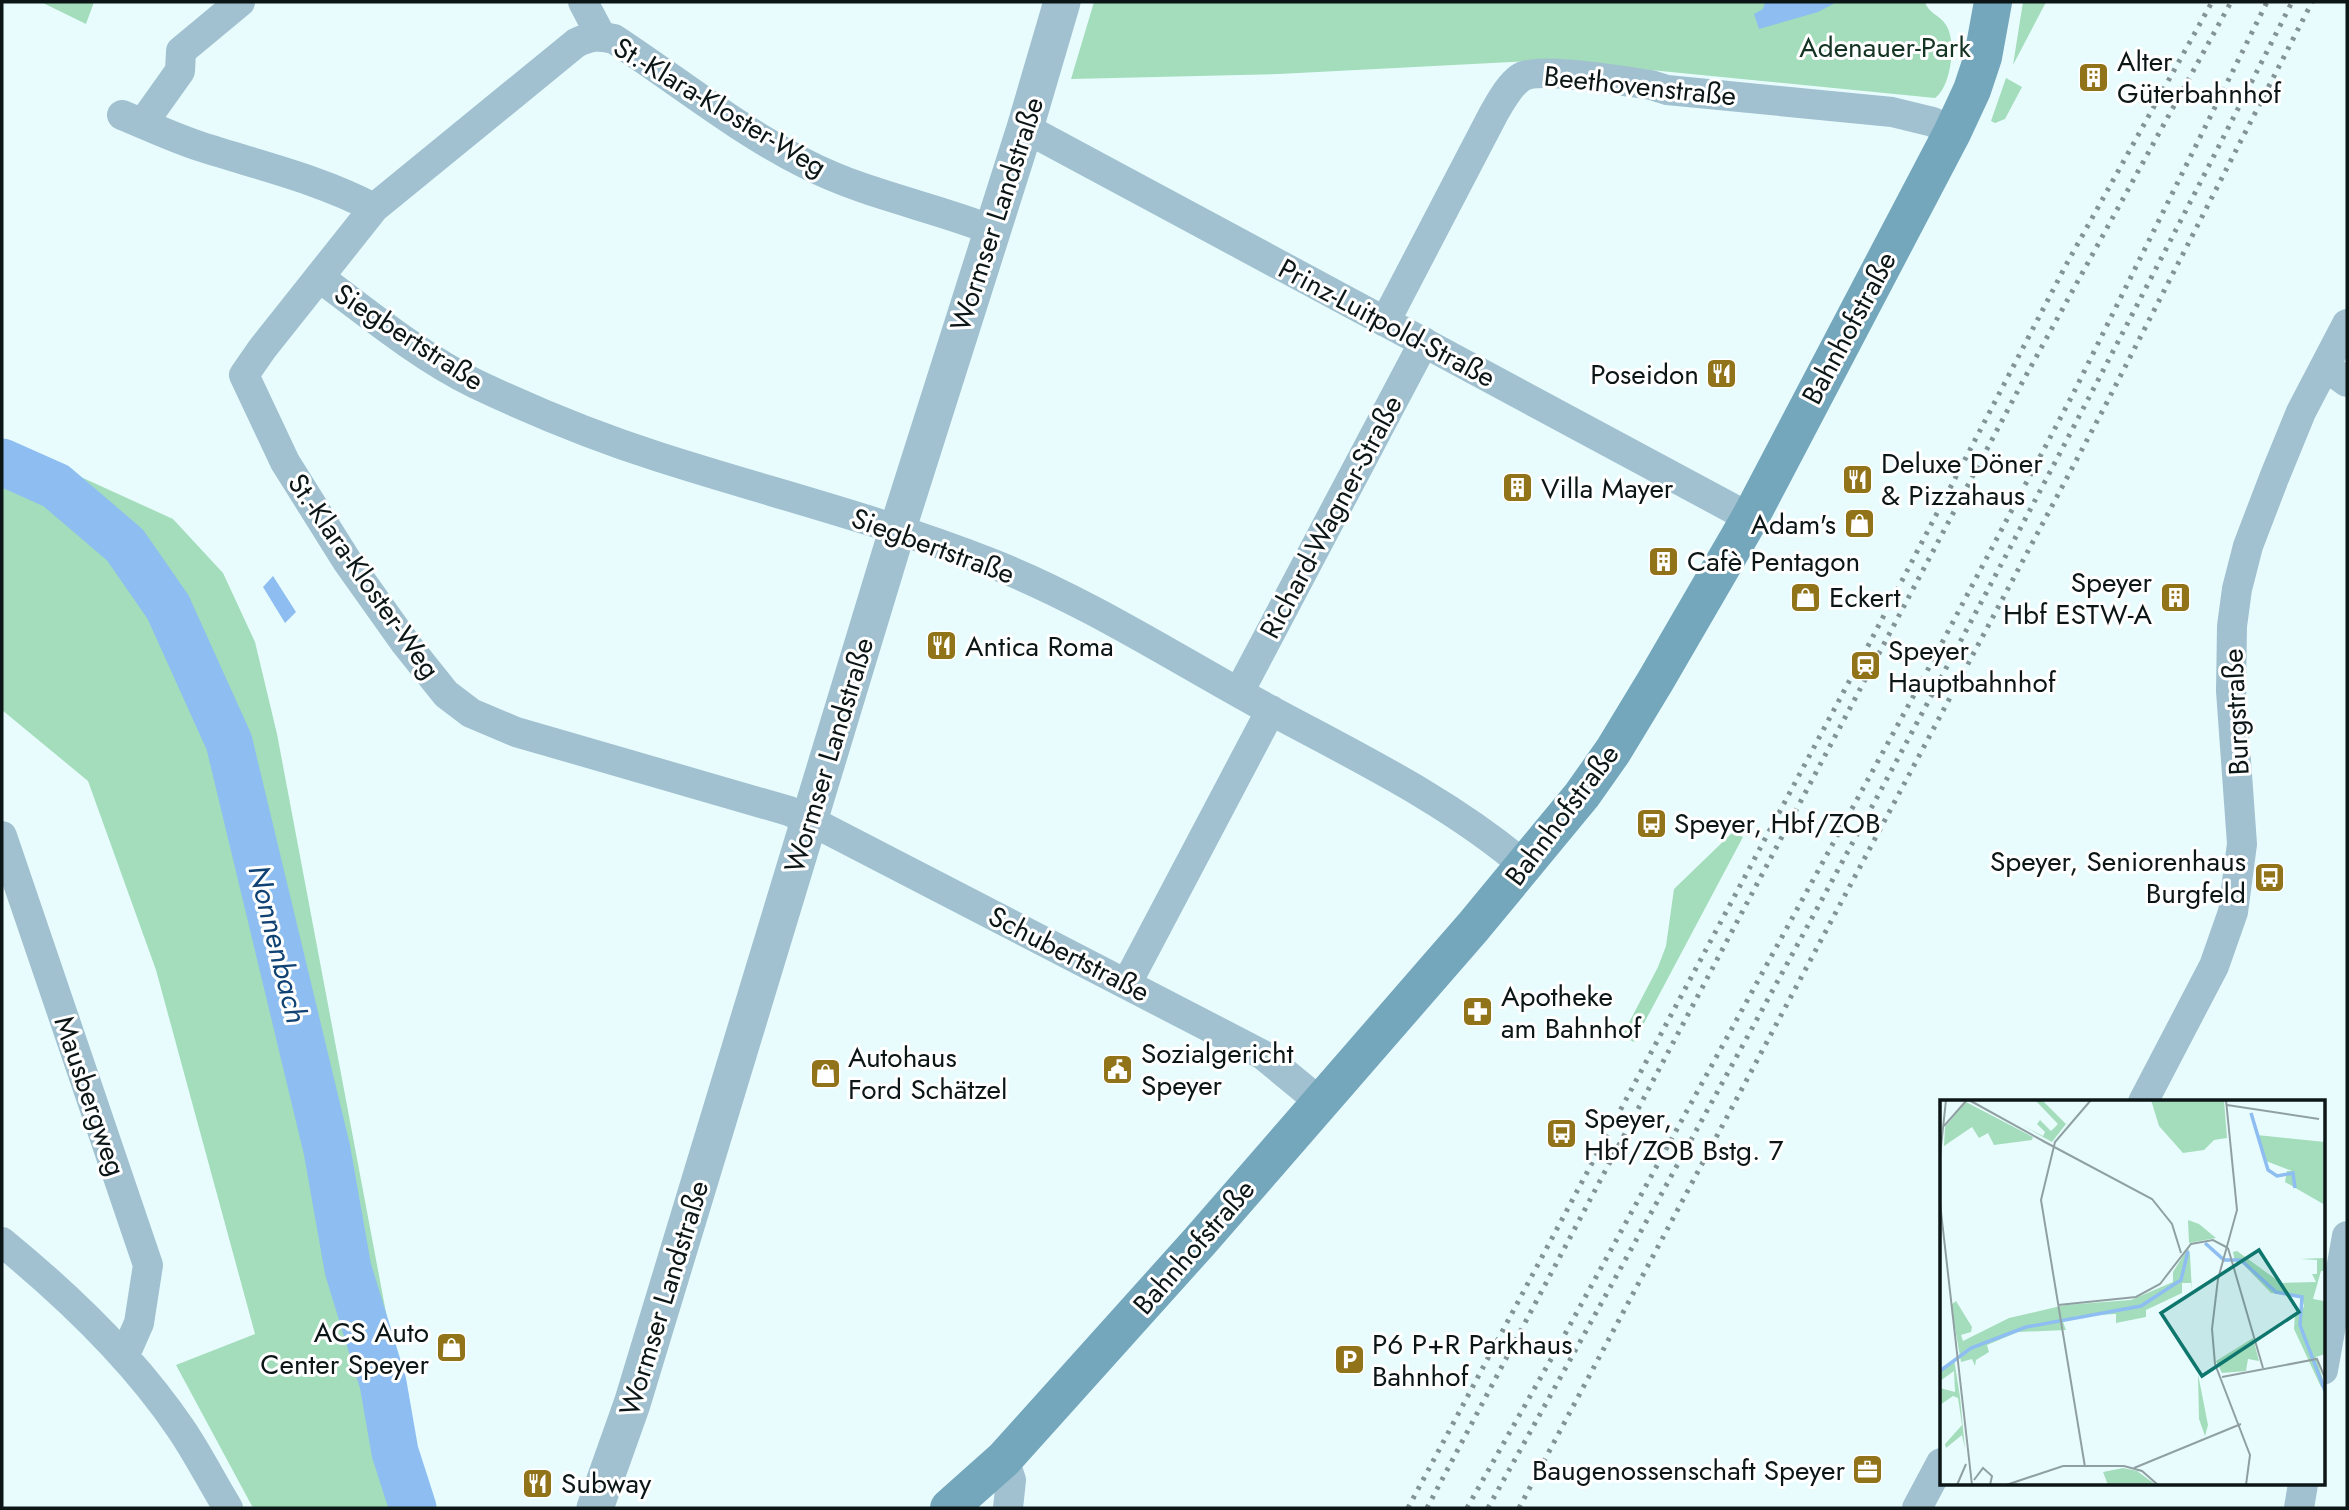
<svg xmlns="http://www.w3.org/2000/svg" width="2349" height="1510" font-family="Jost,sans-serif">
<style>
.green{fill:#a4ddbb}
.water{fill:#8dbdf1}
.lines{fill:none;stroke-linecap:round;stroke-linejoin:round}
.river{stroke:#8dbdf1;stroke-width:47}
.minor{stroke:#a1c1d0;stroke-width:30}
.tertiary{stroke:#a1c1d0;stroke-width:37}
.secondary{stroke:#74a6bc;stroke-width:38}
.rail{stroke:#849395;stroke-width:5;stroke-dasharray:3.5 7;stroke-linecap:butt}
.labels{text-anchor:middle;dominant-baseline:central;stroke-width:6;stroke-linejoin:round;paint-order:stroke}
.park-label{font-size:28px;fill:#143423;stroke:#fff}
.poi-label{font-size:28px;fill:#0d1617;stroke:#fff;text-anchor:start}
.street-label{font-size:28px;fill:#0d1617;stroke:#fff}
.water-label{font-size:30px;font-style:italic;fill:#104373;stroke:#fff}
.inset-river{fill:none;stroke:#8dbdf1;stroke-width:3.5}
.inset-road{fill:none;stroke:#90a0a2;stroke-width:2}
.view{fill:#0f766e;fill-opacity:0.15;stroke:#0f766e;stroke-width:3.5}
.inset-edge{fill:none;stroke:#0d1617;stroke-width:3.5}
</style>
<rect width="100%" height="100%" fill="#e8fcfe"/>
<!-- green -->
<path class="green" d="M 41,2 L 94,2 L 86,24 Z
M 1094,2 L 1925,2 C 1928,13 1940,15 1946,25 C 1957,41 1951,87 1935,98 L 1549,60 L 1279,74 L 1071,79 Z
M 2023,2 L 2046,2 L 2013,65 Z
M 2006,78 L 2022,87 L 2005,119 L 1995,123 L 1991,121 Z
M 2,441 L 173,519 L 223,573 L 255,642 L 277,734 L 417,1477 L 424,1500 L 431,1508 L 253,1508 L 176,1365 L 255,1334 L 156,970 L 88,781 L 2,710 Z
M 1733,832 L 1743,837 L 1634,1042 L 1622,1036 L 1658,967 L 1666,946 L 1674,889 Z"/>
<!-- water -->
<path class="water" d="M 1765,2 L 1837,2 L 1818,12 L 1759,29 L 1754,14 L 1763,9 Z
M 273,576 L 296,612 L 285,623 L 263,587 Z"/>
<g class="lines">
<!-- river -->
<path class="river" d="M 2,462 L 56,486 L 125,545 L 168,607 L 229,742 L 327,1150 L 348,1269 L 383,1383 L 395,1452 L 413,1508"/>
<!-- minor -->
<path class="minor" d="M 583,2 L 601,36
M 122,115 C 149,126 174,138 202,147 C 261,166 319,179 374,208
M 143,123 L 180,71 L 181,51 L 240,2
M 1025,128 L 1750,518
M 992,230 C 931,206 864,194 806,164 C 738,130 678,81 614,39 C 599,35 590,36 576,43 L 374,208 L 262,349 L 244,375 L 285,462 L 347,561 L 406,644 L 446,694 L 471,713 L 516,732 L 789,811 L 809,820 L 1263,1055 L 1320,1102
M 319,277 C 367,313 422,358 476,384 C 535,412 596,437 659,457 C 768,492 881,520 988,562 C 1083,599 1170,655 1259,704 C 1349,753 1447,799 1525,866
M 1385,322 L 1494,113 C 1501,101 1509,86 1520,78 C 1536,66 1628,82 1651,85 L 1667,90 L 1892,112 L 1933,122 L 1952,133
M 2325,366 L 2347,382
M 1239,692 L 1424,342
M 2,836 L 148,1265 L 139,1323 L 124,1357
M 1127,983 L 1271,710
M 2143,1102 L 2214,966 L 2233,912 L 2242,844 L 2231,691 L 2232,626 L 2237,589 L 2248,546 L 2274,478 L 2301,412 L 2347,324
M 2,1242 C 68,1296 133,1358 181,1429 C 198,1454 212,1482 228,1508
M 2323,1370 L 2347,1236
M 1004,1459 L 1011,1480 L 1008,1508
M 1917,1508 L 1941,1463
M 2299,1508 L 2303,1484"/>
<!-- tertiary -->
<path class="tertiary" d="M 595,1508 L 632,1404 L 897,531 L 1025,128 L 1062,2"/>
<!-- secondary -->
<path class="secondary" d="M 949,1508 L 1004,1459 L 1200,1241 L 1473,927 L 1582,795 L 1613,751 L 1656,680 L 1750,518 L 1952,133 L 1972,90 L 1983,57 L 1993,2"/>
<!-- rail -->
<path class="rail" d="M 1408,1508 L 1868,646 L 2066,265 L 2212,2
M 1427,1508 L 2023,381 L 2231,2
M 1467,1508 L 1559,1345 L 1925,675 L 2073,394 L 2267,2
M 1488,1508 C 1764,1011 2036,510 2292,2
M 1519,1508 L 2103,410 L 2312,2"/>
</g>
<!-- icons -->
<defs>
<symbol id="building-square" viewBox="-11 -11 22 22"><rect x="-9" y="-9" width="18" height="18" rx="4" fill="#917319" stroke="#fff"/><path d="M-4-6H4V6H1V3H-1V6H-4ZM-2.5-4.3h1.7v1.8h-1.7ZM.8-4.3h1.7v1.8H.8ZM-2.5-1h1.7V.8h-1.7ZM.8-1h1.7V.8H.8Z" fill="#fff"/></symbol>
<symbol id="restaurant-square" viewBox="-11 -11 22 22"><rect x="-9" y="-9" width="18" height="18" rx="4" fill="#917319" stroke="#fff"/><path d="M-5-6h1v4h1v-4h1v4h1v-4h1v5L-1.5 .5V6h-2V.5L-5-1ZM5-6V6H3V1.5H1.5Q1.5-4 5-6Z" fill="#fff"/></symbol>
<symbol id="shop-square" viewBox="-11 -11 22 22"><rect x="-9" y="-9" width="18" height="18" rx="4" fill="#917319" stroke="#fff"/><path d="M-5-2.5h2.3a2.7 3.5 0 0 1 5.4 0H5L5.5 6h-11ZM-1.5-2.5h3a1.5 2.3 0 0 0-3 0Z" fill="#fff"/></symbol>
<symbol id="station-square" viewBox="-11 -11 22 22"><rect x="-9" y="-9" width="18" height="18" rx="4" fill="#917319" stroke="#fff"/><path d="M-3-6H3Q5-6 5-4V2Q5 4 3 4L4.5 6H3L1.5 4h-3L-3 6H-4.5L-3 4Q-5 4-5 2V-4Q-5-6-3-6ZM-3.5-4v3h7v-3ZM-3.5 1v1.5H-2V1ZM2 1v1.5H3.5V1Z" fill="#fff"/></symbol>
<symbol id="bus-square" viewBox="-11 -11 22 22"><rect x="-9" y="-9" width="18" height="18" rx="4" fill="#917319" stroke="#fff"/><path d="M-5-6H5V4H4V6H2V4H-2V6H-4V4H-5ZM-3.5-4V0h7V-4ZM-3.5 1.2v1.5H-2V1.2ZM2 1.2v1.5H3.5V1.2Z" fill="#fff"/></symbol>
<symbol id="pharmacy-square" viewBox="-11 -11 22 22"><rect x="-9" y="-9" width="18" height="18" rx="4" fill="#917319" stroke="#fff"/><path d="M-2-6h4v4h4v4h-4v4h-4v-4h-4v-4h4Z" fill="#fff"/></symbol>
<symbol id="civic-square" viewBox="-11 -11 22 22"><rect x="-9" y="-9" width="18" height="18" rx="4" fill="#917319" stroke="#fff"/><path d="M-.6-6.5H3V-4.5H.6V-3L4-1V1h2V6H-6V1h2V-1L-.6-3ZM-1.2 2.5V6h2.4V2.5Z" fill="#fff"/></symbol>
<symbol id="parking-square" viewBox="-11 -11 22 22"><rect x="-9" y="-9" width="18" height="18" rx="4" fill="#917319" stroke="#fff"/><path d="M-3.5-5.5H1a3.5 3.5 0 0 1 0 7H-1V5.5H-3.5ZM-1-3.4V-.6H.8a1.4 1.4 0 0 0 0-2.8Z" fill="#fff"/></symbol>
<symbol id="office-square" viewBox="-11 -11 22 22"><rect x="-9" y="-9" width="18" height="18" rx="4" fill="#917319" stroke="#fff"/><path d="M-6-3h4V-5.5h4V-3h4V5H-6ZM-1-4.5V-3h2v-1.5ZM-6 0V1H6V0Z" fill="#fff"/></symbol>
</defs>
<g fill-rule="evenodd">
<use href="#building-square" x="2076" y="60" width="35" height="35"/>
<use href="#restaurant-square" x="1704" y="356" width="35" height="35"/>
<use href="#restaurant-square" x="1840" y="462" width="35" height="35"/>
<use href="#building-square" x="1500" y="470" width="35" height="35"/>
<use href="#shop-square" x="1842" y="506" width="35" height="35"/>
<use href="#building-square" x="1646" y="544" width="35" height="35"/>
<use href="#shop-square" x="1788" y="580" width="35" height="35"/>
<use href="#building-square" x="2158" y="580" width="35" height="35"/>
<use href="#restaurant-square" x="924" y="628" width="35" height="35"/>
<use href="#station-square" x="1848" y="648" width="35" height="35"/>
<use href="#bus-square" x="1634" y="806" width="35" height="35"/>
<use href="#bus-square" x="2252" y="860" width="35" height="35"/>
<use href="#pharmacy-square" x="1460" y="994" width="35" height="35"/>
<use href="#civic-square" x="1100" y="1052" width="35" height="35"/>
<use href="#shop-square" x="808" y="1056" width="35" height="35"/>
<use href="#bus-square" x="1544" y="1116" width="35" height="35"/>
<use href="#shop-square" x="434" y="1330" width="35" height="35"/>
<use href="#parking-square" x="1332" y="1342" width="35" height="35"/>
<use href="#office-square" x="1850" y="1452" width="35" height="35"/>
<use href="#restaurant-square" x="520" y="1466" width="35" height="35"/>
</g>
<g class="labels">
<!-- park labels -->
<g class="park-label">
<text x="1885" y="47">Adenauer-Park</text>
</g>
<!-- poi labels -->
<g class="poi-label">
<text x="2117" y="61">Alter<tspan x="2117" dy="32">Güterbahnhof</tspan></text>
<text x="1699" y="374" text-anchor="end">Poseidon</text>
<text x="1881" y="463">Deluxe Döner<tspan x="1881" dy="32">&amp; Pizzahaus</tspan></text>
<text x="1541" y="488">Villa Mayer</text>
<text x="1836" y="524" text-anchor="end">Adam's</text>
<text x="1687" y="561">Cafè Pentagon</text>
<text x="2152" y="582" text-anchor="end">Speyer<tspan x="2152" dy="32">Hbf ESTW-A</tspan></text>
<text x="1829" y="597">Eckert</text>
<text x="965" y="646">Antica Roma</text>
<text x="1888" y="650">Speyer<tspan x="1888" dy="32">Hauptbahnhof</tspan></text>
<text x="1674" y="823">Speyer, Hbf/ZOB</text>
<text x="2246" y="861" text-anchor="end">Speyer, Seniorenhaus<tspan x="2246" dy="32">Burgfeld</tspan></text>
<text x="1501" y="996">Apotheke<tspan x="1501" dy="32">am Bahnhof</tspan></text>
<text x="1141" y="1053">Sozialgericht<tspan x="1141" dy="32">Speyer</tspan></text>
<text x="848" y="1057">Autohaus<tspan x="848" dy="32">Ford Schätzel</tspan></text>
<text x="1584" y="1118">Speyer,<tspan x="1584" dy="32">Hbf/ZOB Bstg. 7</tspan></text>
<text x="429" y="1332" text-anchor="end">ACS Auto<tspan x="429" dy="32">Center Speyer</tspan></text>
<text x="1372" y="1344">P6 P+R Parkhaus<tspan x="1372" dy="32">Bahnhof</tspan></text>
<text x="1845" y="1470" text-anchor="end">Baugenossenschaft Speyer</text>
<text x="561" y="1483">Subway</text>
</g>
<!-- street labels -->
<g class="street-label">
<text transform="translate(1640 86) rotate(6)">Beethovenstraße</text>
<text transform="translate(720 107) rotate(31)">St.-Klara-Kloster-Weg</text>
<text transform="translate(997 214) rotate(-72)">Wormser Landstraße</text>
<text transform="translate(1387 323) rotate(28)">Prinz-Luitpold-Straße</text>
<text transform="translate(1849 328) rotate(-62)">Bahnhofstraße</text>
<text transform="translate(409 337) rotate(33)">Siegbertstraße</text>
<text transform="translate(1331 517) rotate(-62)">Richard-Wagner-Straße</text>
<text transform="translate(933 546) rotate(20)">Siegbertstraße</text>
<text transform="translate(364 576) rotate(55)">St.-Klara-Kloster-Weg</text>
<text transform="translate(2236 712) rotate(-93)">Burgstraße</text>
<text transform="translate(829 755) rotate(-73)">Wormser Landstraße</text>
<text transform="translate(1562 815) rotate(-53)">Bahnhofstraße</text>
<text transform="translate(1069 954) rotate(27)">Schubertstraße</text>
<text transform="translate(90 1096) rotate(71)">Mausbergweg</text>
<text transform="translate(1194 1247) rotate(-49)">Bahnhofstraße</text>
<text transform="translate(664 1298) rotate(-73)">Wormser Landstraße</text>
</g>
<!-- water labels -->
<g class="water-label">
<text transform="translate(278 944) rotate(76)">Nonnenbach</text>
</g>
</g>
<!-- overview -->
<g transform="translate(1940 1100)">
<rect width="385" height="385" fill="#e8fcfe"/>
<path d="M 95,0 L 102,0 L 126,24 L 112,42 L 82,25 L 103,36 L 105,32 L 97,24 L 100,20 L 111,31 L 118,24 ZM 211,0 L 284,0 L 287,38 L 274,40 L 264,50 L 243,53 L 219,26 ZM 26,2 L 93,37 L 92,40 L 54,45 L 48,33 L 39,38 L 32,27 L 4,46 L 5,27 ZM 317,35 L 385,42 L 385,105 L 345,82 L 347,71 L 352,71 L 326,61 ZM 248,120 L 259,124 L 276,138 L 249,143 ZM 248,148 L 250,155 L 252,192 L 252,183 L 242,183 L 242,193 L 206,210 L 206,217 L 176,223 L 176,214 L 136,216 L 123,222 L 126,230 L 78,232 L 47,245 L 49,252 L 36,260 L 35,266 L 32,259 L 21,262 L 11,205 L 16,201 L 32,227 L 31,232 L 21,235 L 23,241 L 69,218 L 125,205 L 191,200 L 233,182 L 233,172 ZM 297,151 L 341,183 L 376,182 L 372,174 L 377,174 L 377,160 L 360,159 L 384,158 L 385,171 L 381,171 L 373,199 L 384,201 L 385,254 L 376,257 L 385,286 L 381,287 L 354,229 L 355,214 L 361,213 L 364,206 L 362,197 L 331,193 L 301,162 L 295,162 L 293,152 ZM 313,238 L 319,261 L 308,259 L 306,271 L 282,273 L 276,261 ZM 14,259 L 20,297 L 25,349 L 22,335 L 6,348 L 5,344 L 22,325 L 18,298 L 13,296 L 0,305 L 0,288 L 15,292 L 14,271 L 0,281 L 0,270 ZM 258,274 L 268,325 L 265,336 L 259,319 ZM 183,368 L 197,371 L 216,385 L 168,385 L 163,372 Z" fill="#a4ddbb"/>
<path class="inset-river" d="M 311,13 L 328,70 L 337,76 L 353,73 L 355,88M 265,143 L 284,160 L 301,160 L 336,192 L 362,197 L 360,225 L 385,291M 0,271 L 31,248 L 86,227 L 201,206 L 241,180 L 248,151"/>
<path class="inset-road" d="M 29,0 L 105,42M 286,0 L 297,110 L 278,179 L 272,229 L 275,264 L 310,355 L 306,385M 287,5 L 379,19M 4,26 L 26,1M 103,41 L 212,99 L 232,124 L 241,153M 0,56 L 6,0M 0,103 L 32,385M 288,148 L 323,268M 118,205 L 196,197 L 220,184 L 251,144 L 273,140 L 288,148M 282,277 L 377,259 L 385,278M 145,367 L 101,100 L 115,42 L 151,0M 194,368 L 301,324M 34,380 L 43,368 L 52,376 L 50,385M 17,385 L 26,364M 66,385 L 123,366 L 184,366 L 202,371 L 218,385"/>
<path class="view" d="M 319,150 L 359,212 L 262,276 L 221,213 Z"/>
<rect width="385" height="385" class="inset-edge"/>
</g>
<!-- border -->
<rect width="2349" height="1510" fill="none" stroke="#0d1617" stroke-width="7"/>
</svg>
